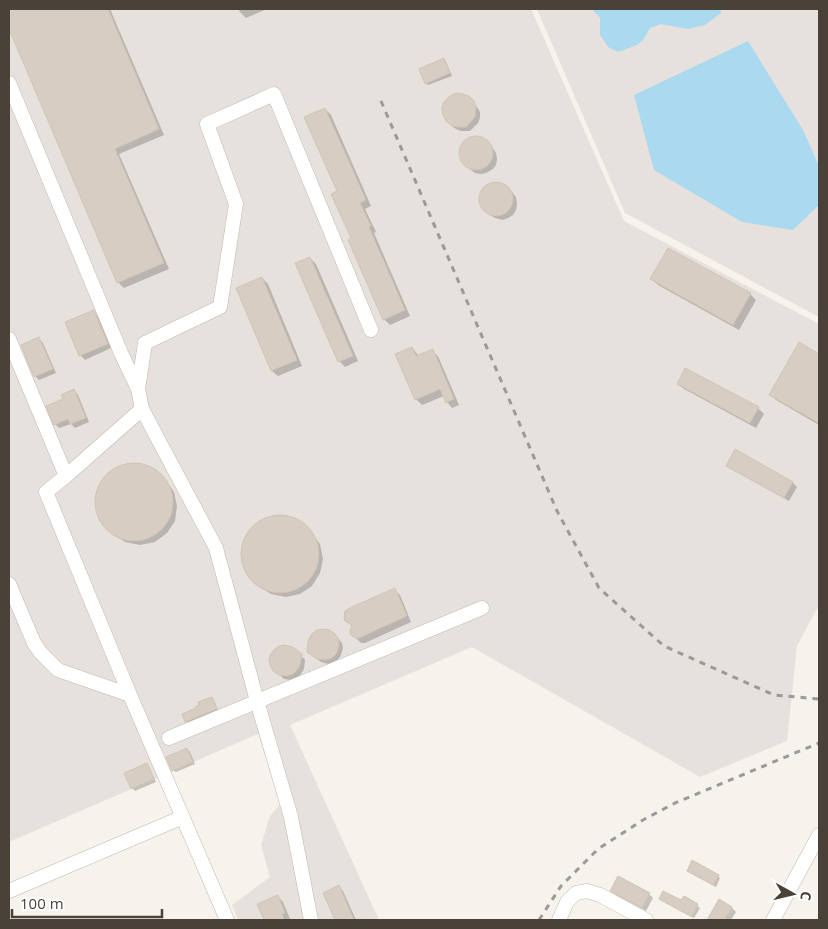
<svg xmlns="http://www.w3.org/2000/svg" width="828" height="929" font-family="'Open Sans',sans-serif">
<style>
.industrial{fill:#e6e1dd}
.water{fill:#abd9ef}
.shadow{fill:#0003}
.building{fill:#d7cdc2;stroke:#d2c4b5}
.lines{fill:none;stroke-linecap:round;stroke-linejoin:round}
.minor-casing{stroke:#c1b9ae;stroke-width:15}
.minor{stroke:#fff;stroke-width:14}
.rail{stroke:#9a9a9a;stroke-width:3;stroke-dasharray:6 6;stroke-linecap:butt}
</style>
<rect width="100%" height="100%" fill="#f6f2ec"/>
<!-- industrial -->
<path class="industrial" d="M 9,9 L 531,9 L 624,221 L 819,324 L 819,605 L 797,646 L 787,741 L 700,777 L 472,647 L 290,725 L 379,920 L 238,920 L 232,905 L 270,877 L 261,845 L 270,816 L 281,803 L 258,734 L 9,842 Z
M 537,9 L 819,9 L 819,317 L 625,213 Z"/>
<!-- water -->
<path class="water" d="M 592,9 L 721,9 L 721,13 L 705,25 L 688,29 L 661,24 L 650,28 L 643,40 L 637,45 L 618,52 L 608,47 L 600,35 L 600,18 Z
M 748,41 L 803,130 L 819,166 L 819,205 L 793,230 L 742,222 L 654,170 L 634,95 Z"/>
<!-- shadow -->
<path class="shadow" d="M 9,9 L 110,9 L 164,135 L 119,154 L 169,269 L 124,288 L 118,282 L 9,26 Z
M 238,9 L 267,9 L 246,18 L 240,12 Z
M 444,60 L 446,62 L 452,76 L 428,85 L 426,83 Z
M 469,98 L 477,107 L 480,112 L 480,118 L 478,123 L 470,131 L 461,131 L 454,128 L 445,118 Z
M 325,109 L 331,115 L 371,206 L 365,209 L 376,232 L 374,233 L 410,316 L 390,325 L 384,319 L 352,239 L 339,192 Z
M 470,138 L 478,138 L 482,139 L 492,147 L 496,153 L 497,159 L 496,165 L 493,169 L 486,173 L 481,174 L 475,173 L 465,165 L 461,158 L 461,152 L 464,144 Z
M 496,183 L 503,184 L 512,192 L 516,197 L 517,204 L 516,210 L 513,215 L 508,218 L 503,220 L 495,218 L 490,215 L 482,205 L 480,199 L 481,193 L 485,188 L 490,184 Z
M 310,258 L 316,264 L 358,361 L 345,367 L 339,361 Z
M 262,278 L 268,284 L 302,366 L 278,376 L 272,371 L 238,289 Z
M 652,279 L 750,294 L 756,300 L 739,330 L 658,285 Z
M 93,311 L 98,316 L 111,348 L 85,360 L 81,356 L 67,323 Z
M 39,339 L 43,343 L 56,373 L 39,380 L 35,376 Z
M 799,344 L 819,355 L 819,425 L 776,400 L 770,394 Z
M 412,348 L 419,356 L 432,351 L 438,356 L 459,405 L 452,408 L 447,402 L 444,396 L 422,405 L 416,399 L 397,355 Z
M 678,384 L 758,408 L 764,414 L 756,428 L 684,389 Z
M 74,390 L 78,395 L 89,422 L 75,428 L 71,424 L 59,428 L 55,424 L 64,400 Z
M 134,464 L 148,466 L 161,474 L 174,492 L 177,506 L 175,521 L 167,533 L 155,542 L 140,545 L 125,542 L 113,534 L 100,517 L 96,503 L 99,488 L 107,475 L 119,467 Z
M 727,465 L 793,483 L 797,487 L 789,501 L 732,469 Z
M 280,516 L 294,519 L 307,527 L 320,544 L 323,559 L 320,573 L 312,586 L 300,594 L 286,597 L 271,594 L 258,586 L 245,569 L 242,554 L 245,540 L 253,527 L 265,519 Z
M 394,590 L 400,595 L 411,622 L 365,643 L 361,643 L 352,634 L 352,626 L 346,620 Z
M 334,634 L 342,643 L 343,648 L 341,655 L 337,661 L 333,663 L 328,664 L 321,662 L 313,656 Z
M 301,655 L 305,660 L 304,669 L 301,674 L 298,678 L 291,680 L 284,679 L 275,671 Z
M 212,698 L 214,700 L 218,711 L 188,723 L 186,721 L 197,709 Z
M 187,749 L 190,752 L 195,764 L 176,772 L 173,770 Z
M 147,765 L 149,767 L 156,782 L 135,791 L 132,788 Z
M 688,871 L 718,876 L 720,878 L 716,887 L 691,873 Z
M 339,886 L 343,891 L 356,920 L 336,920 L 324,894 Z
M 612,890 L 649,894 L 653,898 L 646,911 L 616,895 Z
M 277,896 L 283,902 L 290,919 L 287,920 L 266,920 L 259,904 Z
M 684,898 L 700,908 L 694,918 L 663,901 L 660,899 L 682,902 Z
M 720,901 L 732,908 L 736,912 L 731,920 L 709,920 Z"/>
<!-- building -->
<path class="building" d="M 9,9 L 108,9 L 159,129 L 115,149 L 164,263 L 117,283 L 9,29 Z
M 444,58 L 450,73 L 425,84 L 419,69 Z
M 456,93 L 463,94 L 469,96 L 474,101 L 476,107 L 475,117 L 466,127 L 458,127 L 452,126 L 446,121 L 443,115 L 442,108 L 444,102 L 450,96 Z
M 325,108 L 366,200 L 360,203 L 371,226 L 369,227 L 405,310 L 383,320 L 348,240 L 351,238 L 331,194 L 337,191 L 304,117 Z
M459 153a17 17 0 1 1 34 0a17 17 0 1 1-34 0Z
M479 199a17 17 0 1 1 34 0a17 17 0 1 1-34 0Z
M 668,248 L 751,293 L 733,325 L 650,279 Z
M 310,257 L 353,356 L 338,362 L 295,263 Z
M 262,277 L 297,360 L 271,371 L 236,288 Z
M 94,310 L 108,344 L 79,356 L 65,322 Z
M 39,337 L 53,369 L 34,377 L 21,345 Z
M 799,342 L 819,354 L 819,423 L 769,395 Z
M 412,347 L 416,356 L 433,349 L 454,399 L 446,403 L 440,389 L 415,400 L 395,354 Z
M 685,368 L 759,407 L 750,423 L 677,384 Z
M 74,389 L 86,418 L 70,424 L 68,419 L 54,425 L 46,406 L 63,399 L 61,395 Z
M 735,449 L 793,482 L 784,498 L 726,466 Z
M95 502a39 39 0 1 1 78 0a39 39 0 1 1-78 0Z
M241 554a39 39 0 1 1 78 0a39 39 0 1 1-78 0Z
M 395,588 L 407,616 L 359,638 L 356,638 L 352,636 L 350,634 L 350,631 L 352,625 L 345,621 L 344,618 L 345,611 L 354,606 Z
M 323,629 L 329,630 L 334,633 L 338,638 L 339,643 L 338,649 L 336,654 L 332,658 L 325,660 L 317,659 L 307,652 L 308,641 L 311,635 L 317,630 Z
M 284,645 L 293,647 L 302,654 L 300,665 L 297,670 L 293,674 L 286,676 L 279,675 L 274,672 L 271,667 L 269,661 L 270,655 L 274,650 L 279,646 Z
M 212,697 L 217,709 L 185,722 L 182,714 L 196,708 L 195,707 L 199,705 L 198,702 Z
M 187,748 L 193,762 L 172,771 L 166,757 Z
M 147,763 L 154,779 L 131,789 L 124,773 Z
M 692,860 L 719,875 L 713,885 L 687,871 Z
M 618,876 L 650,893 L 642,908 L 610,891 Z
M 339,885 L 354,920 L 335,920 L 323,893 Z
M 663,891 L 681,900 L 684,896 L 698,904 L 692,917 L 659,899 Z
M 278,895 L 285,913 L 282,914 L 284,920 L 264,920 L 257,904 Z
M 719,899 L 732,907 L 725,920 L 707,920 Z"/>
<g class="lines">
<defs>
<path id="minor" d="M 9,83 L 121,353 L 138,389
M 9,339 L 66,476
M 142,409 L 138,389 L 145,343 L 220,307 L 236,204 L 207,124 L 274,94 L 371,330
M 9,584 L 34,643 L 40,652 L 58,670 L 130,695 L 227,920
M 130,695 L 46,492 L 66,476 L 142,409 L 216,548 L 257,701 L 291,817 L 311,920
M 169,738 L 482,608
M 9,891 L 183,817
M 559,920 L 567,902 L 576,893 L 587,891 L 600,895 L 646,920
M 773,920 L 819,835"/>
</defs>
<!-- minor casing -->
<use href="#minor" class="minor-casing"/>
<!-- minor -->
<use href="#minor" class="minor"/>
<!-- rail -->
<path class="rail" d="M 381,101 L 557,511 L 599,588 L 664,646 L 774,695 L 819,699
M 539,920 L 561,886 L 598,849 L 643,820 L 675,803 L 819,743"/>
</g>
<!-- border -->
<rect width="828" height="929" fill="none" stroke="#4a4239" stroke-width="20"/>
<!-- north arrow -->
<g transform="translate(793 894) rotate(98)" stroke="#ffffff" stroke-width="4" paint-order="stroke">
<path d="M0-4L9 19L0 12L-9 19Z" fill="#4a4239"/>
<text y="-8" font-size="14" font-weight="bold" text-anchor="middle" fill="#4a4239">С</text>
</g>
<!-- scale -->
<path d="M12 909v8h150v-8" fill="none" stroke="#4a4239" stroke-width="2.5"/>
<text x="20" y="909" font-size="15" fill="#4a4239" stroke="#ffffff" stroke-width="4" paint-order="stroke">100 m</text>
</svg>
